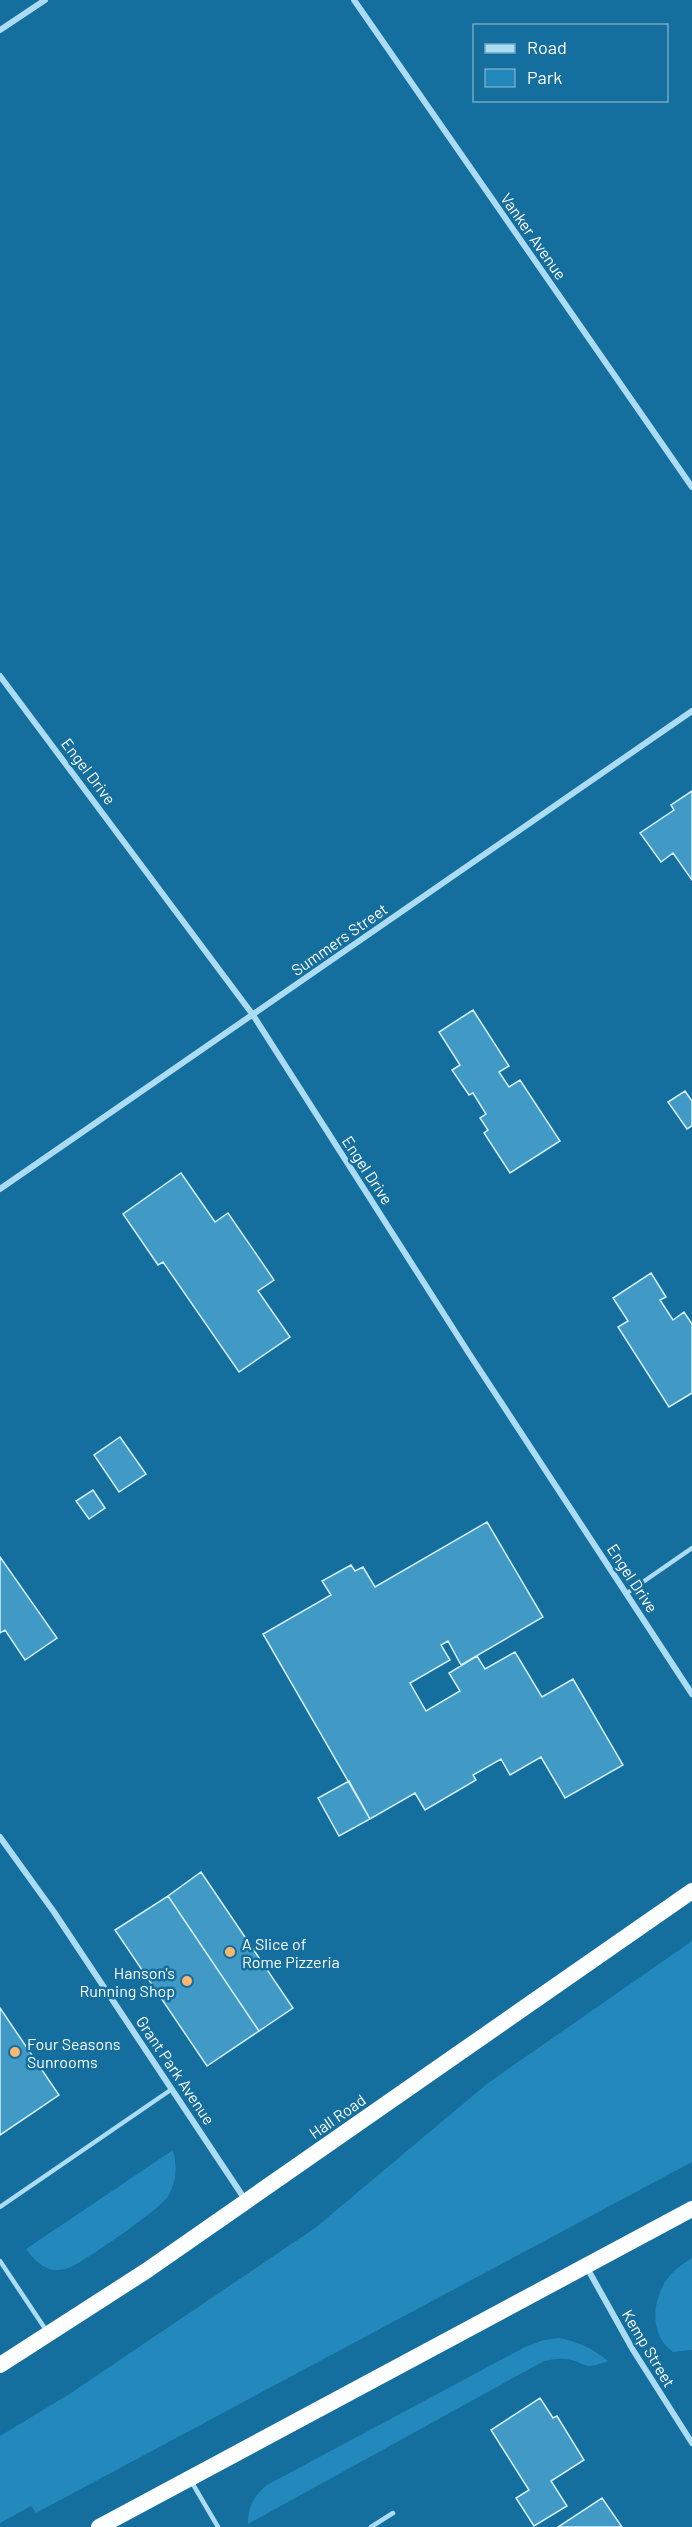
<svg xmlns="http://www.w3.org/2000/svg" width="692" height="2527" font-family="Barlow,sans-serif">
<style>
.green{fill:#2388bb}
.building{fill:#419ac6;stroke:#d4f0fd;stroke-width:1.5}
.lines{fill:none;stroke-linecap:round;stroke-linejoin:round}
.service{stroke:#acdcf4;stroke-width:4.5}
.minor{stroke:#acdcf4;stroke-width:6}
.trunk{stroke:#fcfeff;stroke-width:16}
.poi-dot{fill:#ffb66e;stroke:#146e9e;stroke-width:2}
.labels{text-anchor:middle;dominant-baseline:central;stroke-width:5;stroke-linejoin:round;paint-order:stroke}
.street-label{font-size:16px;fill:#fff;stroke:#146e9e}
.poi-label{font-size:16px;fill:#fff;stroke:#146e9e;text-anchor:start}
</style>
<rect width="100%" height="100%" fill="#146e9e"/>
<!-- green -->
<path class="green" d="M 692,1941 L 692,2162 L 36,2513 L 31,2506 L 0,2523 L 0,2436 L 71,2393 L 315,2228 L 488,2083 Z
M 173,2150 C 177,2166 177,2179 169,2195 C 162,2208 89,2258 73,2266 C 69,2268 60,2271 55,2270 C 42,2269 33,2258 26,2249 Z
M 692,2258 L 692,2350 L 673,2352 C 647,2334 652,2293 673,2272 C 678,2267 686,2262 692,2258 Z
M 559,2338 C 579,2342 592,2348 608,2361 C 581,2372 586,2361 565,2359 C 558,2358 551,2360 544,2361 L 248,2524 C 248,2506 253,2497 267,2485 L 523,2348 L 544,2340 Z"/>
<!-- building -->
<path class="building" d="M 692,791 L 692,880 L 673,853 L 661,862 L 640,833 L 674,810 L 671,805 Z
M 473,1010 L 509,1066 L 499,1072 L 509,1087 L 520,1080 L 560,1141 L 510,1173 L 484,1133 L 488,1130 L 480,1118 L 486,1114 L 473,1093 L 469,1095 L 452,1070 L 460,1065 L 439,1032 Z
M 685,1091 L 692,1101 L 692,1126 L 687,1129 L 668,1102 Z
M 181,1173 L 215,1222 L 228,1213 L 274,1280 L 258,1291 L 290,1337 L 239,1372 L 163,1262 L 158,1265 L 123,1214 Z
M 651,1273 L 666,1297 L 660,1300 L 673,1320 L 684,1312 L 692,1324 L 692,1393 L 669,1407 L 618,1327 L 628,1321 L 613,1298 Z
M 120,1437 L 146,1474 L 119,1492 L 94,1455 Z
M 93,1490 L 105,1508 L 89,1519 L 76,1501 Z
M 487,1522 L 543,1617 L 461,1665 L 448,1641 L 441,1645 L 450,1660 L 410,1683 L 426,1711 L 460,1691 L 449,1673 L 477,1656 L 485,1669 L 515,1652 L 542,1697 L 573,1679 L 623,1765 L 565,1798 L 541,1757 L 510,1775 L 501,1759 L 473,1775 L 476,1780 L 425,1810 L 415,1793 L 370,1819 L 263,1634 L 331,1595 L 322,1581 L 351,1565 L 355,1571 L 363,1567 L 375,1587 Z
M 0,1557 L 57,1638 L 25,1660 L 5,1630 L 0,1633 Z
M 349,1781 L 370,1819 L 339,1836 L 318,1798 Z
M 201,1872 L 293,2008 L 259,2031 L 168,1896 Z
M 168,1896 L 259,2031 L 207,2066 L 115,1930 Z
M 0,2008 L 59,2095 L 0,2135 Z
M 540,2398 L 553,2418 L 557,2416 L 584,2460 L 551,2481 L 567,2506 L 534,2526 L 516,2498 L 529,2490 L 491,2430 Z
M 602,2498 L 622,2527 L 558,2527 Z"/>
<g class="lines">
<!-- service -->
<path class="service" d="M 627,1593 L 692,1548
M 0,2207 L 172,2089
M 0,2261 L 46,2330
M 191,2481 L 218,2527
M 371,2527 L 393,2513"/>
<!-- minor -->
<path class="minor" d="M 354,0 L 692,487
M 0,30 L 45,0
M 0,676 L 253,1015 L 470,1355 L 692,1694
M 0,1189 L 692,711
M 0,1837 L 54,1912 L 246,2201
M 586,2266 L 633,2350 L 692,2443"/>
<!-- trunk -->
<path class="trunk" d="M 0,2365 L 146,2271 L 692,1891
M 99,2527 L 692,2209"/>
</g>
<!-- markers -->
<g class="poi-dot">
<circle cx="230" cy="1952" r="6"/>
<circle cx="187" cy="1981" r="6"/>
<circle cx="15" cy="2052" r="6"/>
</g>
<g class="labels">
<!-- street labels -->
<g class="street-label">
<text transform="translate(534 236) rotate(55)">Vanker Avenue</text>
<text transform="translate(89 771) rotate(53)">Engel Drive</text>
<text transform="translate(339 939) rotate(-35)">Summers Street</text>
<text transform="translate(368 1170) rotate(57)">Engel Drive</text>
<text transform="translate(633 1578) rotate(57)">Engel Drive</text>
<text transform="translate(176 2070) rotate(56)">Grant Park Avenue</text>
<text transform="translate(337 2116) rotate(-35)">Hall Road</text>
<text transform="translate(649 2348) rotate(59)">Kemp Street</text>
</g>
<!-- poi labels -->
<g class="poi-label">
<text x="242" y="1943">A Slice of<tspan x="242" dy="18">Rome Pizzeria</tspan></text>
<text x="175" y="1972" text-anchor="end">Hanson's<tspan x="175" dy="18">Running Shop</tspan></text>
<text x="27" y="2043">Four Seasons<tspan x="27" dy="18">Sunrooms</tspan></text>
</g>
</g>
<!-- legend -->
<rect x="473" y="24" width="195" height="78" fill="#146e9e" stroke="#72a8c5" stroke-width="1.5"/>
<rect x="485" y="44" width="30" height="9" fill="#acdcf4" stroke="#72a8c5" stroke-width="1.5"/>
<text x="527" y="54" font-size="18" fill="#ffffff">Road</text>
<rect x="485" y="69" width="30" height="18" fill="#2388bb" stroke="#72a8c5" stroke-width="1.5"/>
<text x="527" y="84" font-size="18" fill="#ffffff">Park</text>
</svg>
